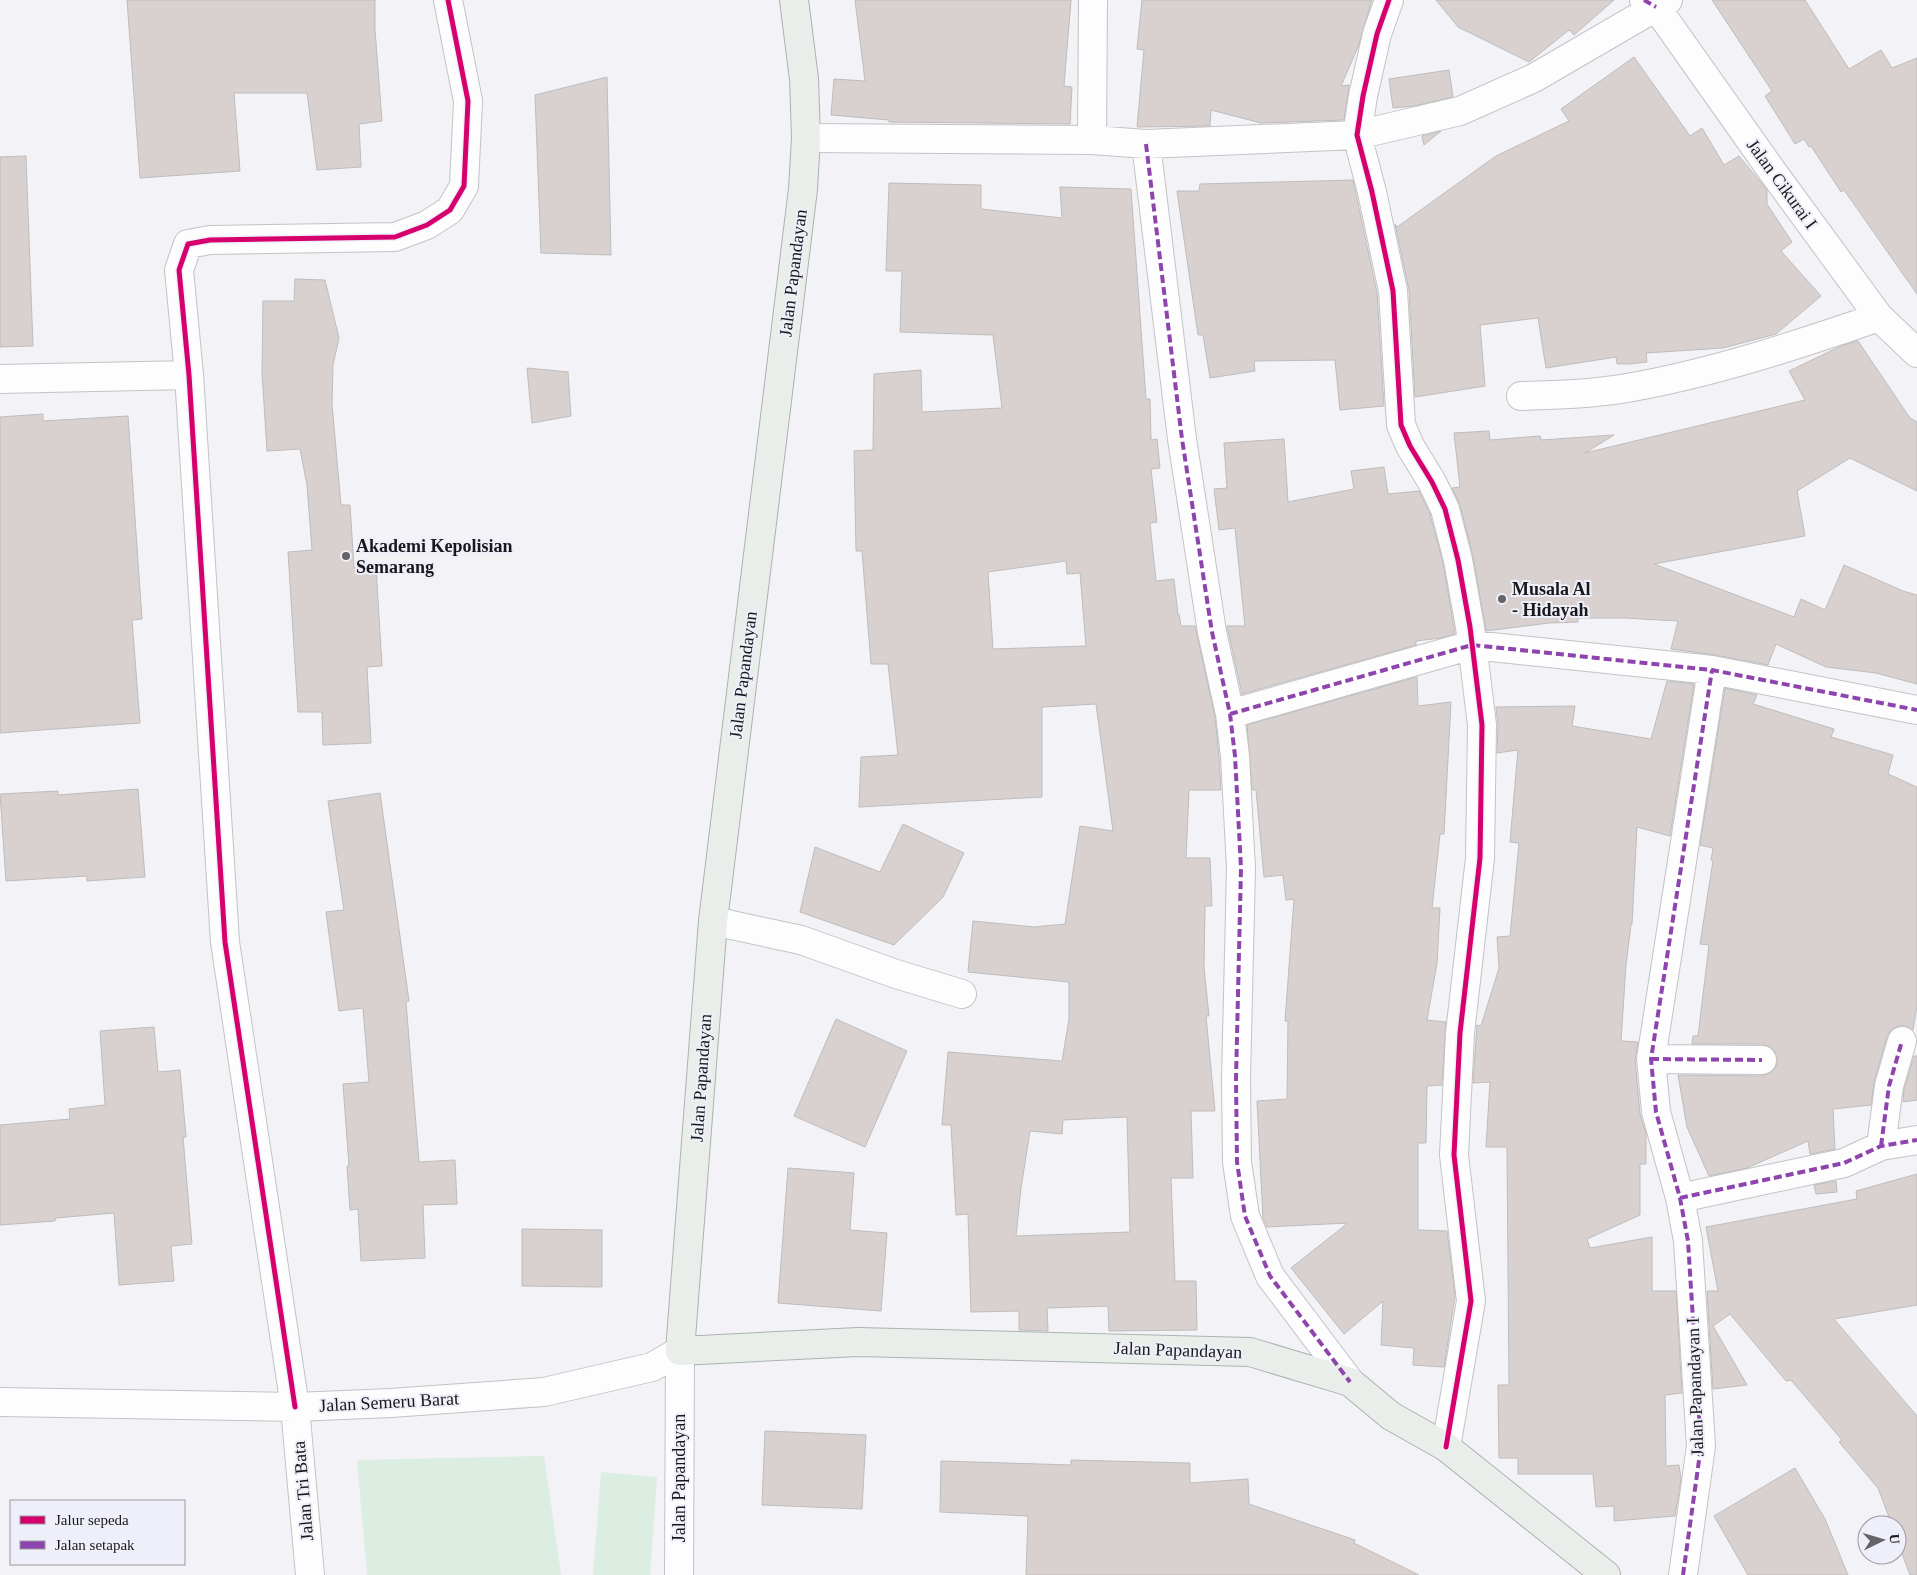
<svg xmlns="http://www.w3.org/2000/svg" width="1917" height="1575" font-family="Georgia,serif">
<style>
.green{fill:#dcede2}
.building{fill:#d9d1cf;stroke:#bebcbd;fill-rule:evenodd}
.lines{fill:none;stroke-linecap:round;stroke-linejoin:round}
.minor-casing{stroke:#c3c3c7;stroke-width:30}
.major-casing{stroke:#aab3af;stroke-width:30}
.minor{stroke:#fdfdfe;stroke-width:28}
.major{stroke:#eaeeeb;stroke-width:28}
.quiet{stroke:#8e44ad;stroke-width:4;stroke-dasharray:8 4;stroke-linecap:butt}
.cycleway-casing{stroke:#efeffa;stroke-width:8}
.cycleway{stroke:#d6006c;stroke-width:5}
.poi-dot{fill:#646469;stroke:#efeffa;stroke-width:2}
.labels{text-anchor:middle;dominant-baseline:central;stroke-width:4;stroke-linejoin:round;paint-order:stroke}
.street-label{font-size:18px;fill:#18181c;stroke:#efeffa}
.poi-label{font-size:18px;font-weight:bold;fill:#18181c;stroke:#efeffa;text-anchor:start}
</style>
<rect width="100%" height="100%" fill="#f2f2f7"/>
<!-- green -->
<path class="green" d="M 544,1456 L 561,1575 L 367,1575 L 357,1460 Z
M 601,1472 L 657,1477 L 650,1575 L 593,1575 Z"/>
<!-- building -->
<path class="building" d="M 127,0 L 375,0 L 375,30 L 382,121 L 359,124 L 361,167 L 317,170 L 307,93 L 234,93 L 240,171 L 140,178 Z
M 855,0 L 1071,0 L 1064,86 L 1072,87 L 1070,124 L 889,122 L 889,120 L 831,115 L 834,79 L 865,81 Z
M 1142,0 L 1372,0 L 1358,47 L 1341,86 L 1349,85 L 1344,120 L 1261,123 L 1211,110 L 1210,126 L 1137,127 L 1144,50 L 1137,49 Z
M 1436,0 L 1614,0 L 1574,35 L 1569,30 L 1529,62 L 1458,27 Z
M 1712,0 L 1805,0 L 1849,69 L 1881,50 L 1892,68 L 1917,58 L 1917,294 L 1844,190 L 1841,192 L 1811,146 L 1809,147 L 1804,139 L 1795,144 L 1765,96 L 1772,91 Z
M 1634,57 L 1690,136 L 1702,128 L 1724,165 L 1739,156 L 1767,190 L 1767,204 L 1792,242 L 1781,251 L 1821,296 L 1776,334 L 1723,348 L 1646,353 L 1647,362 L 1630,364 L 1617,364 L 1616,357 L 1546,368 L 1538,318 L 1480,325 L 1485,386 L 1415,397 L 1409,290 L 1395,224 L 1397,227 L 1496,156 L 1569,121 L 1561,109 Z
M 1449,70 L 1453,97 L 1414,106 L 1393,108 L 1389,79 Z
M 607,77 L 611,255 L 541,253 L 535,95 Z
M 1441,131 L 1424,145 L 1422,136 Z
M 26,156 L 33,346 L 0,347 L 0,157 Z
M 1353,180 L 1377,293 L 1384,406 L 1340,410 L 1335,360 L 1254,361 L 1255,371 L 1210,378 L 1203,335 L 1198,335 L 1177,191 L 1199,191 L 1200,184 Z
M 889,183 L 981,185 L 981,209 L 1062,218 L 1060,187 L 1131,189 L 1146,399 L 1150,399 L 1151,440 L 1157,439 L 1160,468 L 1151,469 L 1157,522 L 1150,523 L 1156,581 L 1174,579 L 1178,615 L 1179,614 L 1181,626 L 1195,626 L 1215,717 L 1219,757 L 1221,790 L 1189,790 L 1186,858 L 1210,858 L 1212,906 L 1205,906 L 1204,967 L 1209,1016 L 1206,1016 L 1215,1111 L 1191,1111 L 1193,1178 L 1171,1178 L 1175,1281 L 1196,1281 L 1197,1330 L 1109,1331 L 1108,1306 L 1047,1308 L 1048,1331 L 1019,1330 L 1019,1311 L 971,1312 L 968,1214 L 956,1215 L 951,1125 L 942,1125 L 948,1052 L 1062,1061 L 1069,1019 L 1069,982 L 968,972 L 973,921 L 1034,927 L 1065,924 L 1080,826 L 1113,831 L 1096,704 L 1042,707 L 1042,797 L 859,807 L 861,757 L 898,755 L 888,664 L 871,664 L 862,551 L 856,551 L 854,451 L 873,450 L 874,374 L 921,370 L 922,412 L 1002,408 L 993,335 L 900,332 L 902,271 L 886,271 ZM 1066,561 L 1067,574 L 1080,573 L 1086,646 L 993,649 L 988,572 ZM 1127,1117 L 1130,1232 L 1016,1236 L 1021,1188 L 1030,1131 L 1062,1134 L 1063,1120 Z
M 295,279 L 325,280 L 339,338 L 333,365 L 332,404 L 341,505 L 350,505 L 354,568 L 376,567 L 382,666 L 367,667 L 371,743 L 323,745 L 322,712 L 298,712 L 288,552 L 312,550 L 307,485 L 300,449 L 267,451 L 262,373 L 263,301 L 294,301 Z
M 1858,341 L 1910,418 L 1917,422 L 1917,491 L 1850,458 L 1797,491 L 1805,536 L 1654,564 L 1794,617 L 1801,599 L 1825,610 L 1844,565 L 1903,591 L 1917,595 L 1917,684 L 1876,673 L 1826,667 L 1776,644 L 1768,665 L 1715,655 L 1671,649 L 1678,621 L 1624,618 L 1578,618 L 1578,622 L 1549,623 L 1486,631 L 1473,556 L 1460,505 L 1452,488 L 1460,487 L 1454,433 L 1489,431 L 1490,440 L 1540,436 L 1541,440 L 1614,435 L 1585,453 L 1805,400 L 1789,371 L 1841,346 Z
M 527,368 L 568,372 L 571,416 L 532,423 Z
M 43,414 L 43,421 L 128,416 L 142,619 L 132,620 L 140,723 L 0,733 L 0,417 Z
M 1284,439 L 1288,502 L 1354,489 L 1351,471 L 1384,467 L 1388,494 L 1419,491 L 1430,514 L 1443,563 L 1455,634 L 1440,638 L 1416,641 L 1416,645 L 1242,694 L 1227,626 L 1245,626 L 1235,528 L 1219,530 L 1214,489 L 1227,488 L 1224,443 Z
M 1417,677 L 1418,706 L 1451,702 L 1444,834 L 1440,834 L 1432,908 L 1440,908 L 1437,963 L 1427,1020 L 1446,1022 L 1442,1085 L 1427,1086 L 1426,1143 L 1418,1143 L 1418,1230 L 1447,1231 L 1455,1296 L 1444,1367 L 1413,1365 L 1414,1348 L 1381,1345 L 1383,1301 L 1344,1334 L 1291,1268 L 1348,1223 L 1267,1227 L 1263,1218 L 1257,1101 L 1287,1099 L 1288,1021 L 1285,1021 L 1294,899 L 1286,900 L 1283,875 L 1264,877 L 1256,790 L 1252,790 L 1247,725 Z
M 1667,681 L 1694,684 L 1670,836 L 1637,827 L 1632,924 L 1631,924 L 1626,965 L 1621,1041 L 1638,1042 L 1635,1060 L 1640,1114 L 1646,1133 L 1646,1164 L 1640,1164 L 1640,1215 L 1587,1239 L 1590,1248 L 1652,1237 L 1652,1291 L 1676,1291 L 1682,1393 L 1665,1395 L 1666,1466 L 1679,1465 L 1681,1479 L 1675,1516 L 1614,1521 L 1614,1506 L 1596,1507 L 1593,1474 L 1518,1474 L 1518,1458 L 1499,1458 L 1498,1385 L 1509,1385 L 1507,1147 L 1486,1147 L 1490,1082 L 1473,1083 L 1477,1025 L 1481,1026 L 1499,968 L 1497,937 L 1510,936 L 1519,843 L 1510,842 L 1518,750 L 1497,753 L 1498,725 L 1496,707 L 1575,706 L 1572,726 L 1651,739 Z
M 1725,688 L 1757,695 L 1753,704 L 1834,729 L 1831,737 L 1893,755 L 1888,774 L 1917,787 L 1917,1006 L 1913,1030 L 1907,1026 L 1899,1026 L 1892,1029 L 1887,1036 L 1874,1082 L 1871,1105 L 1833,1109 L 1835,1149 L 1810,1154 L 1808,1141 L 1747,1168 L 1709,1176 L 1687,1127 L 1678,1075 L 1762,1076 L 1770,1073 L 1775,1068 L 1778,1061 L 1775,1052 L 1770,1047 L 1763,1044 L 1692,1044 L 1693,1036 L 1698,1036 L 1709,945 L 1700,944 L 1713,861 L 1711,860 L 1713,848 L 1700,845 Z
M 138,789 L 145,877 L 87,881 L 87,876 L 6,881 L 0,794 L 58,791 L 58,795 Z
M 380,793 L 409,1001 L 406,1002 L 419,1162 L 455,1160 L 457,1204 L 423,1205 L 425,1258 L 361,1261 L 358,1209 L 350,1210 L 347,1166 L 349,1166 L 343,1084 L 369,1082 L 363,1008 L 339,1011 L 326,912 L 344,910 L 328,801 Z
M 903,824 L 964,853 L 943,897 L 894,945 L 800,912 L 815,847 L 880,872 Z
M 836,1019 L 907,1051 L 865,1147 L 794,1116 Z
M 154,1027 L 158,1072 L 180,1070 L 186,1137 L 183,1137 L 192,1244 L 171,1246 L 174,1281 L 119,1285 L 114,1213 L 55,1218 L 55,1221 L 0,1225 L 0,1125 L 70,1119 L 69,1109 L 105,1105 L 100,1031 Z
M 1914,1056 L 1917,1056 L 1917,1100 L 1903,1102 L 1904,1089 Z
M 788,1168 L 854,1173 L 850,1230 L 887,1233 L 881,1311 L 778,1303 Z
M 1917,1174 L 1917,1305 L 1834,1319 L 1917,1416 L 1917,1575 L 1910,1575 L 1897,1540 L 1897,1525 L 1892,1525 L 1878,1488 L 1839,1442 L 1842,1440 L 1791,1380 L 1786,1381 L 1730,1314 L 1713,1326 L 1747,1385 L 1713,1389 L 1707,1291 L 1718,1291 L 1706,1227 L 1857,1199 L 1856,1191 Z
M 1836,1181 L 1837,1192 L 1816,1194 L 1814,1185 Z
M 522,1229 L 602,1230 L 602,1287 L 522,1286 Z
M 765,1431 L 866,1435 L 862,1509 L 762,1505 Z
M 1071,1460 L 1190,1463 L 1190,1483 L 1248,1479 L 1249,1504 L 1355,1540 L 1354,1543 L 1419,1575 L 1026,1575 L 1028,1516 L 940,1512 L 941,1461 L 1071,1465 Z
M 1795,1468 L 1825,1519 L 1848,1575 L 1748,1575 L 1714,1516 Z"/>
<g class="lines">
<defs>
<path id="minor" d="M 1389,0 L 1377,34 L 1363,96 L 1357,135 L 1372,192 L 1393,291 L 1401,425 L 1410,446 L 1432,482 L 1445,509 L 1458,560 L 1470,627 L 1482,725 L 1480,858 L 1460,1033 L 1454,1155 L 1471,1301 L 1446,1447
M 1644,0 L 1656,7 L 1772,171 L 1879,317 L 1917,353
M 806,138 L 1092,140 L 1146,144 L 1357,135 L 1460,111 L 1534,78 L 1668,0
M 1092,140 L 1093,0
M 1146,144 L 1182,439 L 1212,632 L 1230,714 L 1235,756 L 1241,868 L 1236,1079 L 1237,1162 L 1245,1216 L 1270,1276 L 1350,1382
M 0,379 L 189,375
M 1521,396 C 1556,395 1592,394 1627,388 C 1713,373 1797,345 1879,317
M 1230,714 L 1472,645 L 1712,670 L 1917,710
M 713,921 L 801,940 L 896,974 L 962,994
M 1651,1059 L 1762,1060
M 1881,1146 L 1889,1086 L 1902,1041
M 1680,1198 L 1844,1163 L 1881,1146 L 1917,1140
M 0,1402 L 295,1407 L 391,1403 L 544,1392 L 652,1367 L 680,1351
M 310,1575 L 295,1407 L 225,942 L 189,375 L 179,270 L 188,244 L 210,240 L 395,237 L 427,225 L 450,210 L 464,186 L 468,101 L 448,0
M 679,1575 L 680,1351
M 1683,1575 L 1701,1446 L 1688,1241 L 1680,1198 L 1656,1112 L 1651,1059 L 1712,670"/>
<path id="major" d="M 794,0 L 804,79 L 806,138 L 803,189 L 713,921 L 680,1351 L 858,1342 L 1250,1352 L 1350,1382 L 1391,1416 L 1446,1447 L 1606,1575"/>
</defs>
<!-- minor casing -->
<use href="#minor" class="minor-casing"/>
<!-- major casing -->
<use href="#major" class="major-casing"/>
<!-- minor -->
<use href="#minor" class="minor"/>
<!-- major -->
<use href="#major" class="major"/>
<!-- quiet -->
<path class="quiet" d="M 1644,0 L 1656,7
M 1146,144 L 1182,439 L 1212,632 L 1230,714 L 1235,756 L 1241,868 L 1236,1079 L 1237,1162 L 1245,1216 L 1270,1276 L 1350,1382
M 1230,714 L 1472,645 L 1712,670 L 1917,710
M 1651,1059 L 1762,1060
M 1881,1146 L 1889,1086 L 1902,1041
M 1680,1198 L 1844,1163 L 1881,1146 L 1917,1140
M 1683,1575 L 1701,1446 L 1688,1241 L 1680,1198 L 1656,1112 L 1651,1059 L 1712,670"/>
<defs>
<path id="cycleway" d="M 1389,0 L 1377,34 L 1363,96 L 1357,135 L 1372,192 L 1393,291 L 1401,425 L 1410,446 L 1432,482 L 1445,509 L 1458,560 L 1470,627 L 1482,725 L 1480,858 L 1460,1033 L 1454,1155 L 1471,1301 L 1446,1447
M 295,1407 L 225,942 L 189,375 L 179,270 L 188,244 L 210,240 L 395,237 L 427,225 L 450,210 L 464,186 L 468,101 L 448,0"/>
</defs>
<!-- cycleway casing -->
<use href="#cycleway" class="cycleway-casing"/>
<!-- cycleway -->
<use href="#cycleway" class="cycleway"/>
</g>
<!-- markers -->
<g class="poi-dot">
<circle cx="346" cy="556" r="5"/>
<circle cx="1502" cy="599" r="5"/>
</g>
<g class="labels">
<!-- street labels -->
<g class="street-label">
<text transform="translate(1782 184) rotate(54)">Jalan Cikurai I</text>
<text transform="translate(793 273) rotate(-83)">Jalan Papandayan</text>
<text transform="translate(743 675) rotate(-83)">Jalan Papandayan</text>
<text transform="translate(701 1078) rotate(-86)">Jalan Papandayan</text>
<text transform="translate(1178 1350) rotate(2)">Jalan Papandayan</text>
<text transform="translate(1695 1387) rotate(-92)">Jalan Papandayan I</text>
<text transform="translate(389 1402) rotate(-3)">Jalan Semeru Barat</text>
<text transform="translate(679 1478) rotate(-90)">Jalan Papandayan</text>
<text transform="translate(303 1491) rotate(-95)">Jalan Tri Bata</text>
</g>
<!-- poi labels -->
<g class="poi-label">
<text x="356" y="546">Akademi Kepolisian<tspan x="356" dy="21">Semarang</tspan></text>
<text x="1512" y="589">Musala Al<tspan x="1512" dy="21">- Hidayah</tspan></text>
</g>
</g>
<!-- legend -->
<rect x="10" y="1500" width="175" height="65" fill="#efeffa" stroke="#9999a1"/>
<rect x="20" y="1516" width="25" height="8" fill="#d6006c" stroke="#9999a1"/>
<text x="55" y="1525" font-size="15" fill="#18181c">Jalur sepeda</text>
<rect x="20" y="1541" width="25" height="8" fill="#8e44ad" stroke="#9999a1"/>
<text x="55" y="1550" font-size="15" fill="#18181c">Jalan setapak</text>
<!-- north arrow -->
<g transform="translate(1882 1540) rotate(85)"><circle r="24" fill="#efeffa" stroke="#9999a1"/>
<path d="M0-4L9 19L0 12L-9 19Z" fill="#646469"/>
<text y="-8" font-size="14" font-weight="bold" text-anchor="middle" fill="#18181c">U</text>
</g>
</svg>
